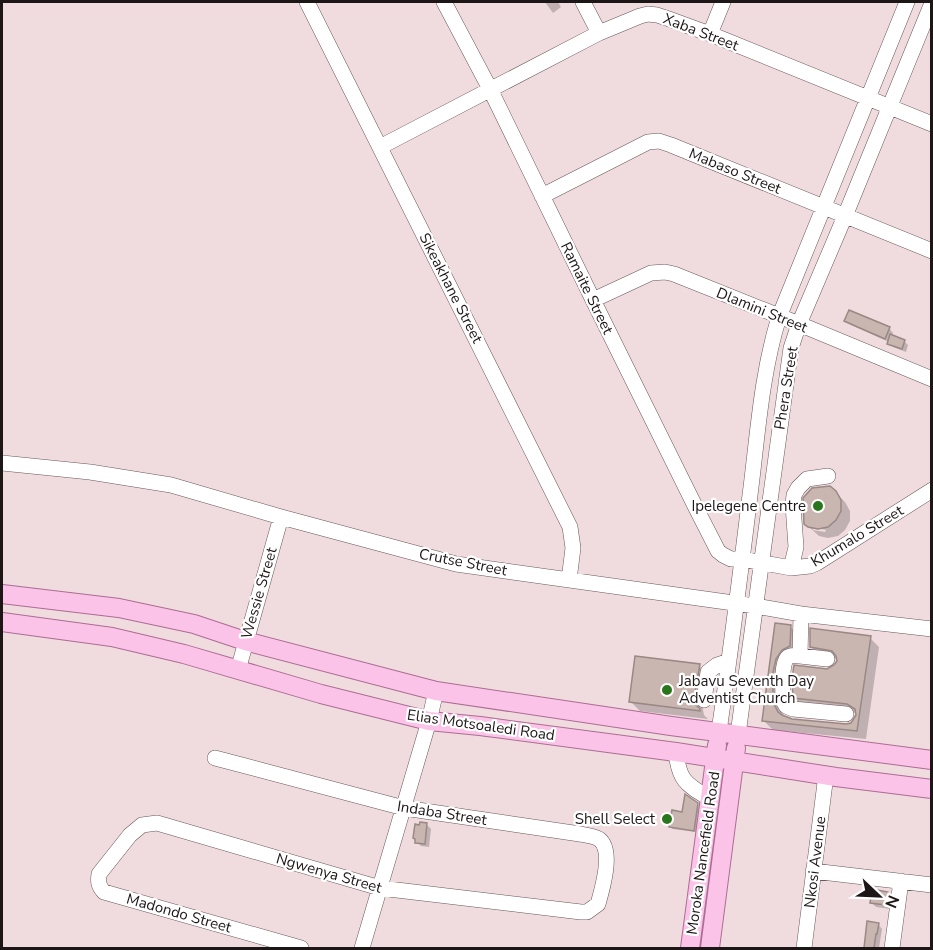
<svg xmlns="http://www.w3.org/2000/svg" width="933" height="950" font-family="'Nunito Sans',sans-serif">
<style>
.shadow{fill:#0003;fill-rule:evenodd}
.building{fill:#c9b6b1;stroke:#998883;stroke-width:1.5}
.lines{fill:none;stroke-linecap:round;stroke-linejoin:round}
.minor-casing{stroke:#685759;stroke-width:16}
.major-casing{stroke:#ac6c94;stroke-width:20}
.minor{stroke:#fff;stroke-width:15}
.major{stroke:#fbc3e7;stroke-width:18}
.poi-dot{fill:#2a761d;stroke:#fff;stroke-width:2}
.labels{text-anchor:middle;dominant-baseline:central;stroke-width:4.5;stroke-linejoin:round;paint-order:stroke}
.street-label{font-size:15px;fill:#1d1617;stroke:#fff}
.poi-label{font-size:15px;fill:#1d1617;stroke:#fff;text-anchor:end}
</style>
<rect width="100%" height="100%" fill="#f0dcde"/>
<!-- shadow -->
<path class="shadow" d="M 545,2 L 558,2 L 561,7 L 553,13 Z
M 846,321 L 889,328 L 893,333 L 892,337 L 904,341 L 908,345 L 906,352 L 893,347 L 889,343 L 889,342 L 851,325 Z
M 835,492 L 845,502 L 850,511 L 850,521 L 845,530 L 838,536 L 828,538 L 819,536 L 806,524 ZM 813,527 L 826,530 L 825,532 L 813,530 Z
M 777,625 L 790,627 L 800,636 L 789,661 L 782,712 L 785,718 L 792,720 L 845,725 L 851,724 L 858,713 L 804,707 L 794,698 L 827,670 L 836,666 L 838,659 L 821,656 L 811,647 L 870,638 L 879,647 L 866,739 L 773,730 L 763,720 Z
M 699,666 L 709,675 L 703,710 L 704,715 L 708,719 L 640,711 L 630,701 Z
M 697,804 L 699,806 L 696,832 L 672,829 L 671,827 L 684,814 Z
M 427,825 L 431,829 L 429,847 L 421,846 L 417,842 Z
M 887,893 L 891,898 L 890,909 L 876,907 L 872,903 Z
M 878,924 L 882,929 L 879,948 L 861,948 L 861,947 L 865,947 Z"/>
<!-- building -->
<path class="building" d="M 849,310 L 890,327 L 885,339 L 844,321 Z
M 890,334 L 905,340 L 902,349 L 887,344 Z
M 830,486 L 836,491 L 841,500 L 841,511 L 836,520 L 828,527 L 818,529 L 808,527 L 804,524 L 803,498 L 812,488 Z
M 775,623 L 791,625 L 790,646 L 782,650 L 776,659 L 773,672 L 773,702 L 778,712 L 782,715 L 792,719 L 846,724 L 851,723 L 856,715 L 855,709 L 847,704 L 793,698 L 792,679 L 794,665 L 827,669 L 834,665 L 837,661 L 836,656 L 832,651 L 810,647 L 810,628 L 871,636 L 857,731 L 762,721 Z
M 635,656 L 700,664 L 694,699 L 695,704 L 700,709 L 700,711 L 629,702 Z
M 685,794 L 698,803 L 694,831 L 669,827 L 672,810 L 682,812 Z
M 420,822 L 427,823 L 425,844 L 415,843 L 415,839 L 413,838 L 415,824 L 419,825 Z
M 872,889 L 888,892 L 886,905 L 870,903 Z
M 867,921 L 879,923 L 877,934 L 876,934 L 874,948 L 864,948 Z"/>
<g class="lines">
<defs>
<path id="minor" d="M 307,2 L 570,527 L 573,548 L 569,580
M 444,2 L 490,89 L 593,300 L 697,510 L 718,551 L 723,555 L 731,559 L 742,559 L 791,568 L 810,566 L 817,563 L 932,490
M 583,2 L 599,33
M 710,34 L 723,2
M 380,147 L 599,33 L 640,16 L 648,14 L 657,15 L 669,19 L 710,34 L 932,124
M 542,196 L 648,142 L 659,141 L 671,145 L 932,251
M 593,300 L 651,273 L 665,272 L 674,274 L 799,324 L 932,379
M 2,463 L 90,472 L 171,485 L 281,517 L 456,564 L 755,606 L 801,614 L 932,629
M 791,568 L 796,547 L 793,505 L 794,495 L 798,488 L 807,479 L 828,476
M 801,614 L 800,656 C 796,656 790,654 787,658 C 781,665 783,692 783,701 L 786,706 L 793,709 L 846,714
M 800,656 L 827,659
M 238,670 L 281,517
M 704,700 L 708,672 L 717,665 L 729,661
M 719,731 C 731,650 741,569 751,487 C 758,430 762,372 779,317 L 907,2
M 738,734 L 791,348 L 799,324 L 845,216 L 932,3
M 676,752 C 679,781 686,784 710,799
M 215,758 L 404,808 L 580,834 C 586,835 594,836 599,839 C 614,850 602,890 598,904 L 587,912 L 581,912 L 380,888 L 157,823 L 142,825 L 130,835 L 99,874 C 98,881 98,886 104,892 L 301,948
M 813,871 L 932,885
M 362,948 L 429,721 L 436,691
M 804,948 L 826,775
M 892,948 L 901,881"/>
<path id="major" d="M 2,594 L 119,608 L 194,624 L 245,641 L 436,691 L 671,726 L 932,760
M 2,622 L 112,637 L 184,654 L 321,694 L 429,721 L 480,726 L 676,752 L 836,777 L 932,789
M 690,948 L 717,745
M 710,948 L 736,748"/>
</defs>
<!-- minor casing -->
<use href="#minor" class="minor-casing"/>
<!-- major casing -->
<use href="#major" class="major-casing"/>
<!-- minor -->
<use href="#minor" class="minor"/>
<!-- major -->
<use href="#major" class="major"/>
</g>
<!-- markers -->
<g class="poi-dot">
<circle cx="818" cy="506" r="6"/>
<circle cx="667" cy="690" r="6"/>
<circle cx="667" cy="819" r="6"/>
</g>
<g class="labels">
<!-- street labels -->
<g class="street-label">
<text transform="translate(701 32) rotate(21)">Xaba Street</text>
<text transform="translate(735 171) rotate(22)">Mabaso Street</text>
<text transform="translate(451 288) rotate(63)">Sikeakhane Street</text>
<text transform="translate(587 288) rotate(64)">Ramaite Street</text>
<text transform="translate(762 310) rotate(22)">Dlamini Street</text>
<text transform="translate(786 388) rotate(-81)">Phera Street</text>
<text transform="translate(857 536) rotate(-31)">Khumalo Street</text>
<text transform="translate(463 562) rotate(11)">Crutse Street</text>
<text transform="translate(259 593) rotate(-74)">Wessie Street</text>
<text transform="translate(481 725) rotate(8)">Elias Motsoaledi Road</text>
<text transform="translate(442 813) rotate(9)">Indaba Street</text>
<text transform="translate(703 853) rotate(-82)">Moroka Nancefield Road</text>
<text transform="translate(815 862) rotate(-83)">Nkosi Avenue</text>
<text transform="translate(329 873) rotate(16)">Ngwenya Street</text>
<text transform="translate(179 913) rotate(16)">Madondo Street</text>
</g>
<!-- poi labels -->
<g class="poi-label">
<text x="806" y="506">Ipelegene Centre</text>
<text x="679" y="681" text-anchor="start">Jabavu Seventh Day<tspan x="679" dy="17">Adventist Church</tspan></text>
<text x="655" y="819">Shell Select</text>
</g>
</g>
<!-- border -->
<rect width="933" height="950" fill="none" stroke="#1d1617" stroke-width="6"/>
<!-- north arrow -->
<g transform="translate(879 896) rotate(113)" stroke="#ffffff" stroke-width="4.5" paint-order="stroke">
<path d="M0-4.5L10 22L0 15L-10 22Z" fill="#1d1617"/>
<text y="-9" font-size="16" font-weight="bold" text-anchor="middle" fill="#1d1617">N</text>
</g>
</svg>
